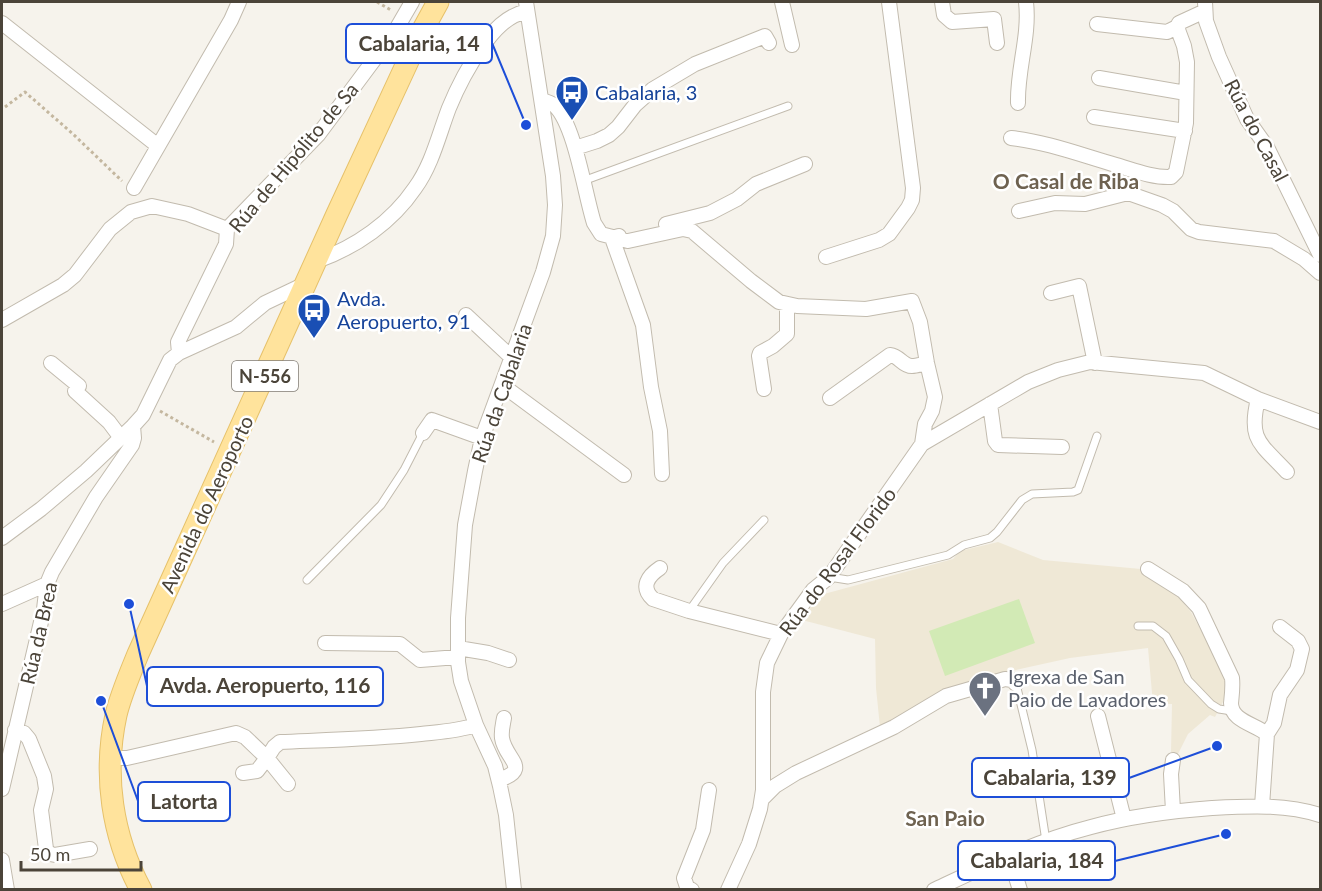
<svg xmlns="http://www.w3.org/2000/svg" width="1322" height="891" font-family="Lato,sans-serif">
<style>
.education{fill:#efe8d6}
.green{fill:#d2eab5}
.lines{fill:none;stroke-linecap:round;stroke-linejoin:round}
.lane-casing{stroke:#c2bbae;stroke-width:9}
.street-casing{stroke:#c2bbae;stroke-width:16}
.primary-casing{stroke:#e6c16a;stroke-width:23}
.path{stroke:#c4b79f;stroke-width:3;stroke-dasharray:3 3;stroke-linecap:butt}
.lane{stroke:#fff;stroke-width:7}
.street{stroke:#fff;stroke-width:14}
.primary{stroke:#ffe39c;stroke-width:21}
.labels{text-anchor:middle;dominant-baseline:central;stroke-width:5;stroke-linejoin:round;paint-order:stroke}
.shield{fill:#fff;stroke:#817c74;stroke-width:1.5}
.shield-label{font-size:18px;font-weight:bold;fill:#4b4439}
.transit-label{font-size:20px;fill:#164399;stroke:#fff;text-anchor:start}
.street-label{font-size:20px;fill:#4b4439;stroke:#fff}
.worship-label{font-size:20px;fill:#5b616d;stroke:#fff;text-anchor:start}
.neighbourhood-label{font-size:21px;font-weight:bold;fill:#6e6250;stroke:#fff}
.leader{fill:none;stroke:#1d4ed8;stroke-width:2}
.callout-dot{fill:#1d4ed8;stroke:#fff;stroke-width:2}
.callout{fill:#fff;stroke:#1d4ed8;stroke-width:2}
.callout-label{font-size:21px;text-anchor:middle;font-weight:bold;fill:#4b4439}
</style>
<rect width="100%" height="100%" fill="#f6f3ec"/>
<!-- education -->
<path class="education" d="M 998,542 L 1043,560 L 1141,569 L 1175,593 L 1191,612 L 1227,679 L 1228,692 L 1215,717 L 1210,715 L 1188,734 L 1178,754 L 1171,752 L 1172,704 L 1153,704 L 1148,648 L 1070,658 L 1020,669 L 945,690 L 900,718 L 880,727 L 876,688 L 875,639 L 802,620 L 817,599 L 824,594 L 953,559 L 960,551 Z"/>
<!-- green -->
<path class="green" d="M 1019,599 L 1035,643 L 945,676 L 929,631 Z"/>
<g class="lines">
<defs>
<path id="lane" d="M 583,181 L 788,106
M 829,577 L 848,580 L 948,555 L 964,545 L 990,538 L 997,532 L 1022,500 L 1032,494 L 1073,492 L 1078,490 L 1097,436
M 307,580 L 381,505 L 404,470 L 423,433
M 689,611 L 723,563 L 764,520
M 1138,626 L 1153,626 L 1166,636 L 1179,659 L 1188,680 L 1211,704 L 1219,709 L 1232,711
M 1016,684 L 1032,750 L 1046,841"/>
<path id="street" d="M 782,2 L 792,45
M 942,2 L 944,15 L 952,22 L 994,19 L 997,43
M 1205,2 L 1206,21 L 1219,57 L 1247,119 L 1267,147 L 1320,255
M 2,23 L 158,146
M 1097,24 L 1167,32 L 1177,27
M 1099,78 L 1186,93
M 542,100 C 547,102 552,103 555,106 C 575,125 585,195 594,223 L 601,234 L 628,241 L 683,229 L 692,231 L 751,281 L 779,302 L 797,306 L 866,309 L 912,301 L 920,322 L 927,363 L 935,397 L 932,411 L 925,424 L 922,444
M 1018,103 C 1017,69 1030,36 1026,2
M 1094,117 L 1185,131
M 1011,138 C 1047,142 1081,155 1116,165 C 1133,170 1153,178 1171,177 L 1176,172 L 1186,123 L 1187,62 L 1184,46 L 1177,27 L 1179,23 L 1205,11
M 575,148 L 597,141 L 609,135 L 618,127 L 635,105 L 653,89 L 695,64 L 765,36 L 769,43
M 134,188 L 231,20 L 239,2
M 1019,211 L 1055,203 L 1085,204 L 1128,193 L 1162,205 L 1173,211 L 1191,229 L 1199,232 L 1274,241 L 1304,259 L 1320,273
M 666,224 L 710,213 L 737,199 L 756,184 L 805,164
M 619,236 L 612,238 L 643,325 L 651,387 L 660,431 L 662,474
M 826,257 L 879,240 L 889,234 L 908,208 L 912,200 L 913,188 L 889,2
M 317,261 C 356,247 392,222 415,188 C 432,165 439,134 449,108 C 458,86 468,67 482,47 C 493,31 506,16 527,11
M 1051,293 L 1079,286 L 1095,363
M 466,315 L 512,358
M 2,320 L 63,285 L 75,275 L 110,229 L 131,212 L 152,206 L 188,214 L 227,229
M 179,353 L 178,342 L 226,244 L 227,229 L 318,135 L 394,33 L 412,2
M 51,363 L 79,386 L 75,391 L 109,422 L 121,438
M 502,385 L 624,475
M 764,389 L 759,356 L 760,353 L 773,346 L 787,334 L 787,304
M 830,398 L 890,355 C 900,356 902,366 912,366 C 916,366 922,364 927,363
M 1258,399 C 1248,440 1260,443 1287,472
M 990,404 L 995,441 L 998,445 L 1062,447
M 423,433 L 432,420 L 482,438
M 2,538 L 41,509 L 86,471 L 133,426 L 143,415 L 170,360 L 179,353 L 236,327 L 265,303 L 307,283
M 660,568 C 648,576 640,587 653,599 L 689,611 L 781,634
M 1148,569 L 1183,591 L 1199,608 L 1232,678 C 1233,687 1232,694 1231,703 C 1231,721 1255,724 1267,734
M 2,604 L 47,584
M 325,643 L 400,644 L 420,660 L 458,657
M 458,648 L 488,653 L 509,660
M 1098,716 L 1124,819
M 15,730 L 24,733 L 29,739 L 44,776 L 46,789 L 41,810 L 46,849 L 50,854 L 55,855 L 90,849
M 110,758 L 127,758 L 236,733 L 245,737 L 267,758 L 274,747 L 280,742 C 327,740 374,739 421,734 C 439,732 458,731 476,725
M 1173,760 L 1171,774 L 1173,811
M 243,773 L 257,771 L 267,758 L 288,784
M 499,780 C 532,769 505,759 502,738 C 501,731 503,724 504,718
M 2,789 L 44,609 L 47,584 L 52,572 L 96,497 L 132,445 L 134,438 L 133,426
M 762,799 L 775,786 L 796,773 L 894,727 L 946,696 L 1005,679 L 1012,680 L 1016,684
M 1262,806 L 1267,734 L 1274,723 L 1280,695 L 1297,670 L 1302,649 L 1298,641 L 1280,627
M 1009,855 L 1020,890
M 2,860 L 7,890
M 514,890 L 506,815 L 500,786 L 495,766 L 476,725 L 461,681 L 458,662 L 458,618 L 465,525 L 475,471 L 482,438 L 543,272 L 553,236 L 555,205 L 553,176 L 526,2
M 692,890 L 687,887 L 684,878 L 703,830 L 709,790
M 728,890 L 749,844 L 760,809 L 763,790 L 763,692 L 767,663 L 781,634 L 813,590 L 829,577 L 922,444 L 1028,382 L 1058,370 L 1090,362 L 1204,373 L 1258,399 L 1320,422
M 934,890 C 985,866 1036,841 1091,827 C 1131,816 1171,811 1212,808 C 1249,806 1285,804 1320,815"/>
<path id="primary" d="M 141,890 C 112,836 103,775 116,715 C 121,694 130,674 138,654 L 337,214 L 421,33 L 438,2"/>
</defs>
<!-- lane casing -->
<use href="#lane" class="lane-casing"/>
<!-- street casing -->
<use href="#street" class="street-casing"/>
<!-- primary casing -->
<use href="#primary" class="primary-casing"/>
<!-- path -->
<path class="path" d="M 377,2 L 391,10
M 5,107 L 25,92 L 73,134 L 122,181
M 160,411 L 214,442"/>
<!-- lane -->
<use href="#lane" class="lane"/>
<!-- street -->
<use href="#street" class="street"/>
<!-- primary -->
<use href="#primary" class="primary"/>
</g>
<!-- icons -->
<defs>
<symbol id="bus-pin" viewBox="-11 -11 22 30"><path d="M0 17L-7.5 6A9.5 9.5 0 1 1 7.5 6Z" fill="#1a4fb4" stroke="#fff"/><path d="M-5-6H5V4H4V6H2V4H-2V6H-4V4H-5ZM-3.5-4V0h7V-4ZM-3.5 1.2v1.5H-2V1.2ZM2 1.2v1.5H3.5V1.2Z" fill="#fff"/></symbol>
<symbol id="church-pin" viewBox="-11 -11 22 30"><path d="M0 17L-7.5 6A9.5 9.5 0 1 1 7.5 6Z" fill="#6b7280" stroke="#fff"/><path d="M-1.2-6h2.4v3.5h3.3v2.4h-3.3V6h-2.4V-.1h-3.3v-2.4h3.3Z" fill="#fff"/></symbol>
</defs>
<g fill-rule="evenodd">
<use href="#bus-pin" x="553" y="73" width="38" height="52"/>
<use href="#bus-pin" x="295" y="291" width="38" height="52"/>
<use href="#church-pin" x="966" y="669" width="38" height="52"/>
</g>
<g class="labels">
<!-- shield labels -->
<rect class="shield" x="232" y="361" width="66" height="30" rx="4.5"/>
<g class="shield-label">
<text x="265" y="376">N-556</text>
</g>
<!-- transit labels -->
<g class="transit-label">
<text x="595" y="92">Cabalaria, 3</text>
<text x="337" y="298">Avda.<tspan x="337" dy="23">Aeropuerto, 91</tspan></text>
</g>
<!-- street labels -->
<g class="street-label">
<text transform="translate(1257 130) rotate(62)">Rúa do Casal</text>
<text transform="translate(293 157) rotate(-50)">Rúa de Hipólito de Sa</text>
<text transform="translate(501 393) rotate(-71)">Rúa da Cabalaria</text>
<text transform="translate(206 504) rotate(-65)">Avenida do Aeroporto</text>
<text transform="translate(837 561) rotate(-53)">Rúa do Rosal Florido</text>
<text transform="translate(38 633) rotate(-77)">Rúa da Brea</text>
</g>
<!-- worship labels -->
<g class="worship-label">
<text x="1008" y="676">Igrexa de San<tspan x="1008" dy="23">Paio de Lavadores</tspan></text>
</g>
<!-- neighbourhood labels -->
<g class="neighbourhood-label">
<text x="1066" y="180">O Casal de Riba</text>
<text x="945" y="817">San Paio</text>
</g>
</g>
<!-- callouts -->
<path class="leader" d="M526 125L492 43M129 604L147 686M1217 746L1129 778M101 701L138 801M1226 834L1115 861"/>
<g class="callout-dot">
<circle cx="526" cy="125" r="6"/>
<circle cx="129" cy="604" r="6"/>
<circle cx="1217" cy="746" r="6"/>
<circle cx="101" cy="701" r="6"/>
<circle cx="1226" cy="834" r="6"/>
</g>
<g class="callout">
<rect x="346" y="24" width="146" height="39" rx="6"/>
<rect x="147" y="667" width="236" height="39" rx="6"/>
<rect x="972" y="758" width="157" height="39" rx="6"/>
<rect x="138" y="782" width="92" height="39" rx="6"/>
<rect x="958" y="841" width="157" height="39" rx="6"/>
</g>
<g class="callout-label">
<text x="419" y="51">Cabalaria, 14</text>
<text x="265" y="693">Avda. Aeropuerto, 116</text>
<text x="1050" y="785">Cabalaria, 139</text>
<text x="184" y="809">Latorta</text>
<text x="1037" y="868">Cabalaria, 184</text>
</g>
<!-- border -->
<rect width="1322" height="891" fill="none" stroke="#4b4439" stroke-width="6"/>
<!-- scale -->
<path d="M21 861v9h120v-9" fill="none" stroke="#4b4439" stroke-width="3"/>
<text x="30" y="861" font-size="18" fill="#4b4439" stroke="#ffffff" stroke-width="4.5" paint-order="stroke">50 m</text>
</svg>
